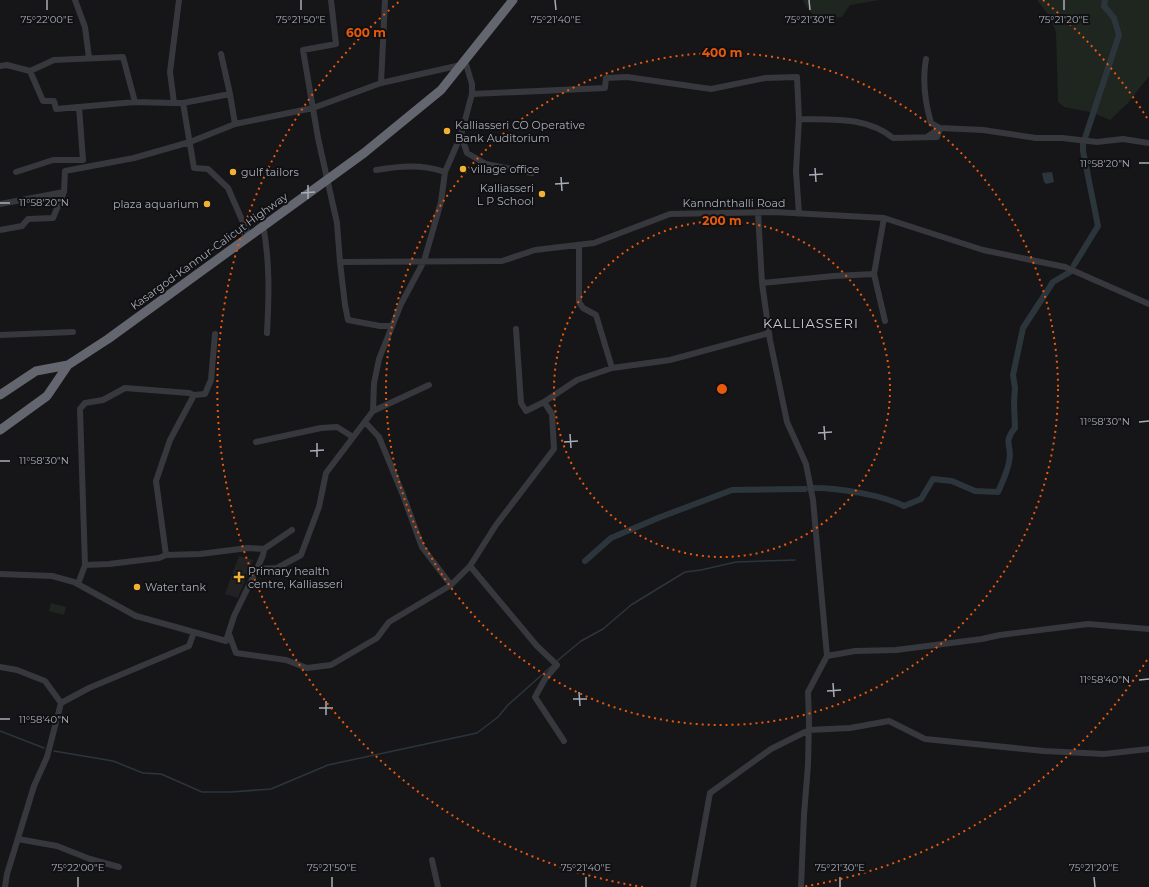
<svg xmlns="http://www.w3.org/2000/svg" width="1149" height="887" font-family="Montserrat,sans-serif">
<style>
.built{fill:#222225}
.green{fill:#1e261f}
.water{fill:#2c353c}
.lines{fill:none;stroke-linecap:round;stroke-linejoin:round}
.stream{stroke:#2c353c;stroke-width:1.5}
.canal{stroke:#2c353c;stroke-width:6}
.minor{stroke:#37383d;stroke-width:6}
.highway{stroke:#63666e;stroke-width:9}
.ticks{fill:none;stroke:#a8adb8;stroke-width:1.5}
.ring{fill:none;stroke:#e8590c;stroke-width:2;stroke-dasharray:2 4}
.poi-dot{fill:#f2b134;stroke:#111113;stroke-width:1.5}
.labels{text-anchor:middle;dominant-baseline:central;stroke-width:4;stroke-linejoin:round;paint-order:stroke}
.poi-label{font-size:11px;fill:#a8adb8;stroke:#111113;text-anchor:start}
.street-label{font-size:11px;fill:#a8adb8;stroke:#111113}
.quarter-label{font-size:13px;letter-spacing:1px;fill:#c9ccd4;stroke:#111113}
.ticks-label{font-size:10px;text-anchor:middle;fill:#a8adb8;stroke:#111113;stroke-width:4;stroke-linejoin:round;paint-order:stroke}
.centre{fill:#e8590c;stroke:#111113;stroke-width:2}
.ring-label{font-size:12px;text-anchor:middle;font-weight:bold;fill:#e8590c;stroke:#111113;stroke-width:4;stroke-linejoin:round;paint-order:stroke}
</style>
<rect width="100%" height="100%" fill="#161618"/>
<!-- built -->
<path class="built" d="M 239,556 L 253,560 L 238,598 L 225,594 Z"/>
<!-- green -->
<path class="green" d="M 803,0 L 879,0 L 850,5 L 842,17 C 823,19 811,20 803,0 Z
M 1037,0 L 1149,0 L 1149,76 L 1128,103 L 1110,120 L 1090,112 L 1064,107 L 1058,102 L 1056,32 L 1050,17 Z
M 51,603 L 66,607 L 64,615 L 49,611 Z"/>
<!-- water -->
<path class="water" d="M 1052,172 L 1054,182 L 1046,184 L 1044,182 L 1042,173 Z"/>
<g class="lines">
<!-- stream -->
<path class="stream" d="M 1085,136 L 1089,128
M 557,661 L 581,641 L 603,629 L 631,605 L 685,572 L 701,570 L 736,562 L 795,560
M 0,731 L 44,748
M 54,751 L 113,761 L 143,773 L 161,774 L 202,792 L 231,792 L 271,789 L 328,765 L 477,733 L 498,717 L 508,705 L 554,664"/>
<!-- canal -->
<path class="canal" d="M 1085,138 L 1119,35 L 1114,18 L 1104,6 L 1105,0
M 1074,265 L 1098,226 L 1083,151 L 1083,143
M 814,488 C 839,488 882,495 904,506 L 921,499 L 933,479 L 952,481 L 975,491 L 998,492 C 1002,483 1007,473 1009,462 C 1013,446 1002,443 1015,428 L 1014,402 L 1015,388 L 1013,375 L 1023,328 L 1053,282 L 1070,272
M 585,561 L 611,538 L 658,518 L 732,490 L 805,489"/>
<!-- minor -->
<path class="minor" d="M 75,0 L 85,27 L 89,58
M 179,0 L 170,72 L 174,103 L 183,103 L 194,168 L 208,169 L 228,188 L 249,236
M 331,0 L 336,44 L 303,50 L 318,138 L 337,223 L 340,262 L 502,261 L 535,250 L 594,243 L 670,214 L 774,212 L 884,218
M 221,54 L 230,94
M 926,59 C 922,81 925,102 931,123 L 940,128 L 927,137
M 0,66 L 7,65 L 30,71 L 54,60 L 123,57 L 135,102 L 174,103
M 30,71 L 43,101 L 54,101 L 56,109 L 135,102
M 381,83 L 385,0
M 472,94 L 605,88 L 606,78 L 627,77 L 711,89 L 765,78 L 797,77 L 799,119 C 832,120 866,116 893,138 L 937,137 L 940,128 L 983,130 L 1036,138 L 1062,138 L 1097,142 L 1123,139 L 1149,143
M 183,103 L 230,94 L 235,124 L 313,108 L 381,83 L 461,65
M 799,119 L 796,171 L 799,214
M 461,135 L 467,153 L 486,164 L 532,173
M 376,170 C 400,166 422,164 445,172
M 16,172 L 53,160 L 83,160 L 79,107
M 0,204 L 64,192 L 65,171 L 134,158 L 190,142 L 235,124
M 758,212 L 762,283
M 263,225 C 270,262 269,296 267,333
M 0,230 L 22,226 L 28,219 L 53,218 L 64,192
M 579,245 L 579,302 L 583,308 L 596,315 L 612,368
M 340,262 L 345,305 L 348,320 L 380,326 L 392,326
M 874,274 L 885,321
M 516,329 L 521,403 L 526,411 L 544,402 L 577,380 L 612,368 L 670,360 L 769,333
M 0,335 L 73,332
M 373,411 L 429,385
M 365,422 L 379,437 L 403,495 L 422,547 L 451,585
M 256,442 L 321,428 L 337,427 L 353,437
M 166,555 L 156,481 L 170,440 L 194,395
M 85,565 L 109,564 L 159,558 L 166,555 L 200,554 L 248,548 L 264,549 L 292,530
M 470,566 L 537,646 L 557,665 L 545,679 L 535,697 L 564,741
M 257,569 L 263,555 L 264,549
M 0,574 L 52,576 L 74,582 L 136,616 L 226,641 L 234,616 L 257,569 L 277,568 L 301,555 L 319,507 L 326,473 L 373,411 L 374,383 L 379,359 L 401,304 L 424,261 L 441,202 L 445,172 L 461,135 L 472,94 L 472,84 L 465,61
M 78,584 L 85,565 L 80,409 L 85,403 L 103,400 L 125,388 L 189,393 L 194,395 L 205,394 L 211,380 L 215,334
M 229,634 L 236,653 L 286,660 L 307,668 L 331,665 L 377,638 L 389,622 L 451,585 L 470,566 L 496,525 L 554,449 L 552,414 L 544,402
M 827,656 L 855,651 L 896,650 L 982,639 L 1000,635 L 1088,624 L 1149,629
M 0,667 L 17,670 L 45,681 L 61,703
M 18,839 L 57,846 L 90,859 L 119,867
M 432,860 L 438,887
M 5,887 L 7,874 L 34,786 L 47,757 L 61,703 L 89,688 L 189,646 L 194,632
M 693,887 L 710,793 L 771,749 L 809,730 L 850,728 L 889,721 L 925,739 L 1044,751 L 1104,754 L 1149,749
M 801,887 L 804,815 L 808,765 L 809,720 L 808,692 L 827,656 L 813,500 L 806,464 L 787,422 L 770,340 L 762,283 L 834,276 L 874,274 L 884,218 L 983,250 L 1065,267 L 1149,304"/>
<!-- highway -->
<path class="highway" d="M 0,395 L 36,371 L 68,365 L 108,339 L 364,153 L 441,90 L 513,0
M 0,430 L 47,396 L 68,365"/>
</g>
<!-- ticks -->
<path class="ticks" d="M 47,0 L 47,10M 301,0 L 301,10M 555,0 L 556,10M 809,0 L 810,10M 1064,0 L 1064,10M 1139,163 L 1149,163M 815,168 L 816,182M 809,175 L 823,174M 561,177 L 562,191M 555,184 L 569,183M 308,185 L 308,199M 301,193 L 315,192M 0,203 L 10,203M 1139,422 L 1149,421M 824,426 L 825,440M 818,433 L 832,432M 570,434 L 571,448M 564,442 L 578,441M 317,443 L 317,457M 310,451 L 324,450M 0,461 L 10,461M 1139,680 L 1149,679M 833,683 L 834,697M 827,691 L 841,690M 579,692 L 580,706M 573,699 L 587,699M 326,701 L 326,715M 319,708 L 333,708M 0,719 L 10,719M 78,877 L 78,887M 332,877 L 332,887M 586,877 L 586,887M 840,877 L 840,887M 1094,877 L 1095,887"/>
<!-- distance rings -->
<g class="ring">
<circle cx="722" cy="389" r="168"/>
<circle cx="722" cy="389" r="336"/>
<path d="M1147 660A504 504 0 0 1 801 887M643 887A504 504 0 0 1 401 0M1043 0A504 504 0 0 1 1147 118"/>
</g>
<!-- markers -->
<g class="poi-dot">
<circle cx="447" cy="131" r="4"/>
<circle cx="463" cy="169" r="4"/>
<circle cx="233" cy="172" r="4"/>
<circle cx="542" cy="194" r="4"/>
<circle cx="207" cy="204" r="4"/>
<path d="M237 571h4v4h4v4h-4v4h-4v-4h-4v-4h4z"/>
<circle cx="137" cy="587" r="4"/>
</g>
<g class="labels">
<!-- poi labels -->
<g class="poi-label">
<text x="455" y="125">Kalliasseri CO Operative<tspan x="455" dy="13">Bank Auditorium</tspan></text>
<text x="471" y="169">village office</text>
<text x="241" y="172">gulf tailors</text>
<text x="534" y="188" text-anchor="end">Kalliasseri<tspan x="534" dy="13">L P School</tspan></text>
<text x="199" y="204" text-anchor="end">plaza aquarium</text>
<text x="248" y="571">Primary health<tspan x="248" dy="13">centre, Kalliasseri</tspan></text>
<text x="145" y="587">Water tank</text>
</g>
<!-- street labels -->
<g class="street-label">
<text x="734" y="203">Kanndnthalli Road</text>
<text transform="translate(209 251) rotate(-36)">Kasargod-Kannur-Calicut Highway</text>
</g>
<!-- quarter labels -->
<g class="quarter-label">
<text x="811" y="323">KALLIASSERI</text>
</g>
</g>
<g class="ticks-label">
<text x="47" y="23">75°22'00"E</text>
<text x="301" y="23">75°21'50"E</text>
<text x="556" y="23">75°21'40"E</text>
<text x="810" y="23">75°21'30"E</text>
<text x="1064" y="23">75°21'20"E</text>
<text x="1105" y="167">11°58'20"N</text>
<text x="44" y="206">11°58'20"N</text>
<text x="1105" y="425">11°58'30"N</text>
<text x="44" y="464">11°58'30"N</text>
<text x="1105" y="683">11°58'40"N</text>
<text x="44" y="723">11°58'40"N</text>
<text x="78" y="871">75°22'00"E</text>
<text x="332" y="871">75°21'50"E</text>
<text x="586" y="871">75°21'40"E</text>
<text x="840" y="871">75°21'30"E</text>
<text x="1094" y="871">75°21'20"E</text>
</g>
<circle cx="722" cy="389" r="6" class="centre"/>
<g class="ring-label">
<text x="366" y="37">600 m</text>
<text x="722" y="57">400 m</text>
<text x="722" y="225">200 m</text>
</g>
</svg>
